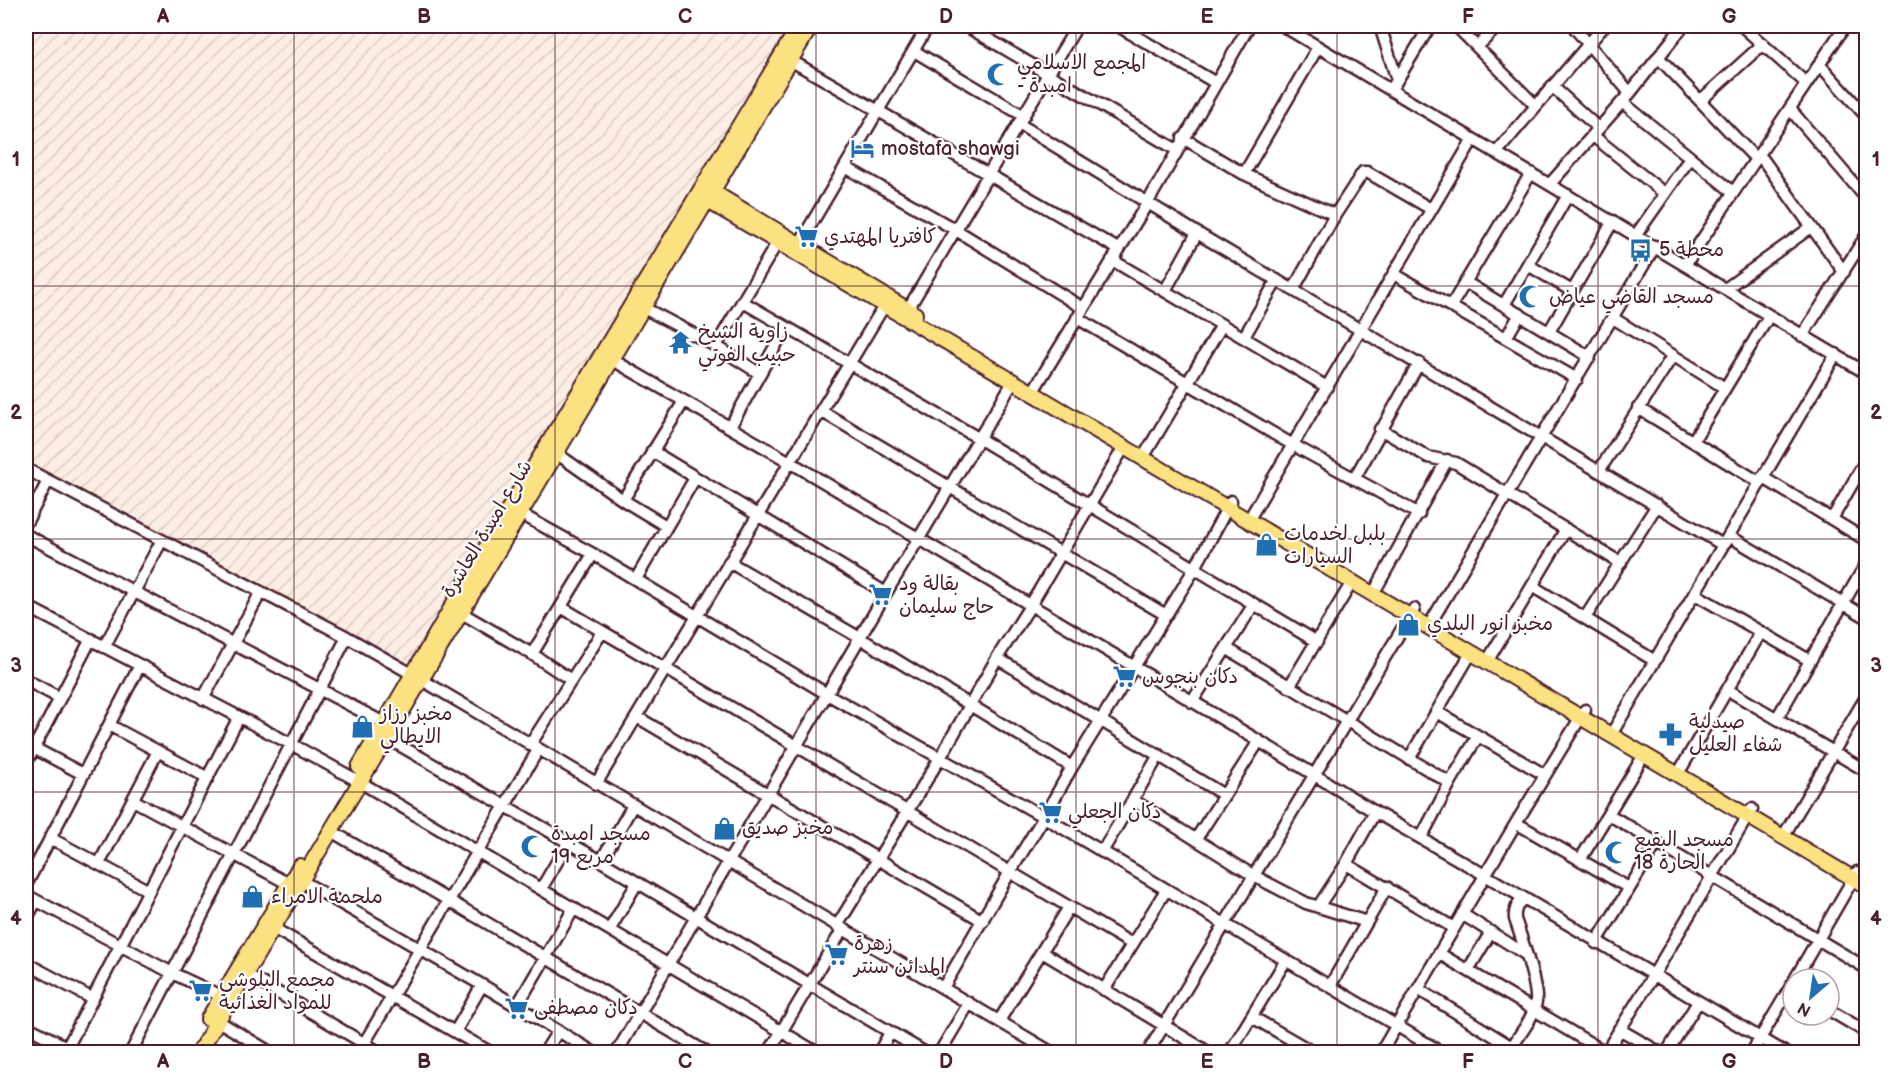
<svg xmlns="http://www.w3.org/2000/svg" width="1892" height="1078" font-family="'Balsamiq Sans','Playpen Sans Arabic',sans-serif">
<style>
.industrial{fill:url(#industrial-furrows)}
.lines{fill:none;stroke-linecap:round;stroke-linejoin:round}
.minor-casing{stroke:#4a1f2b;stroke-width:15}
.major-casing{stroke:#4a1f2b;stroke-width:18}
.minor{stroke:#fff;stroke-width:10}
.major{stroke:#fbe180;stroke-width:14}
.grid{fill:none;stroke:#4a1f2b;stroke-width:1.5;stroke-opacity:0.55}
.labels{text-anchor:middle;dominant-baseline:central;stroke-width:4.5;stroke-linejoin:round;paint-order:stroke}
.poi-label{font-size:20px;fill:#4a1f2b;stroke:#fff;text-anchor:start}
.street-label{font-size:20px;fill:#4a1f2b;stroke:#fff}
.neatline{fill:none;stroke:#4a1f2b;stroke-width:2}
.grid-label{font-size:20px;text-anchor:middle;font-weight:bold;fill:#4a1f2b}
</style>
<defs>
<pattern id="industrial-furrows" width="10" height="10" patternUnits="userSpaceOnUse" patternTransform="scale(1.5)"><rect width="10" height="10" fill="#fdeee5"/><path d="M-1 1l2-2M0 10L10 0M9 11l2-2" fill="none" stroke="#daccc5"/></pattern>
</defs>
<rect width="100%" height="100%" fill="#fff"/>
<filter id="ink" filterUnits="userSpaceOnUse"><feTurbulence type="fractalNoise" baseFrequency=".0167" numOctaves="2"/><feDisplacementMap in="SourceGraphic" scale="12" xChannelSelector="R" yChannelSelector="G"/><feConvolveMatrix kernelMatrix="1 2 1 2 8 2 1 2 1" color-interpolation-filters="sRGB"/></filter>
<g filter="url(#ink)">
<!-- industrial -->
<path class="industrial" d="M 26,26 L 810,26 L 427,672 L 26,465 Z"/>
<g class="lines">
<defs>
<path id="minor" d="M 966,26 L 1177,150
M 1118,26 L 1216,83
M 1283,26 L 1866,373
M 1380,26 L 1397,80
M 1456,26 L 1535,105
M 1573,26 L 1630,93
M 1742,26 L 1806,83
M 1477,47 L 1498,26
M 914,51 L 1024,116
M 1658,57 L 1756,159
M 790,60 L 1118,249
M 1819,64 L 1866,116
M 1552,86 L 1598,128
M 1391,90 L 1430,26
M 1700,101 L 1763,44
M 1622,102 L 1733,192
M 1790,109 L 1866,198
M 1019,124 L 1197,233 L 1723,545
M 1592,135 L 1664,193
M 1183,138 L 1244,174 L 1335,215
M 1497,152 L 1604,26
M 1759,154 L 1844,272
M 845,167 L 956,230 L 1083,308
M 1244,174 L 1318,47
M 1550,184 L 1630,93 L 1683,26
M 1636,235 L 1690,158
M 800,243 L 928,26
M 1112,260 L 1327,387
M 1528,265 L 1572,291
M 1685,265 L 1845,26
M 1394,274 L 1577,379
M 1465,282 L 1590,357
M 1725,289 L 1810,228
M 1293,290 L 1335,215 L 1363,172 L 1367,172 L 1431,209
M 1165,291 L 1197,233
M 743,302 L 980,439 L 1317,642
M 1504,305 L 1568,195
M 1451,306 L 1531,173
M 642,307 L 716,346 L 759,373
M 908,309 L 1077,26
M 1077,318 L 1293,445 L 1419,514
M 1613,318 L 1725,388
M 1549,332 L 1613,221
M 1802,336 L 1866,236
M 1244,337 L 1277,280
M 1506,338 L 1520,314
M 716,346 L 777,243
M 611,359 L 790,462 L 1259,741 L 1375,812 L 1485,875 L 1784,1052
M 1032,393 L 1148,202 L 1249,26
M 1638,408 L 1759,482
M 821,411 L 1166,615
M 730,427 L 786,327
M 1380,429 L 1428,457 L 1456,463 L 1621,563
M 1693,441 L 1769,316
M 652,451 L 886,593
M 1147,451 L 1222,325
M 556,453 L 623,500 L 666,526
M 26,469 L 347,637 L 412,674 L 1051,1052
M 1599,471 L 1673,355
M 1762,477 L 1866,540
M 1354,479 L 1419,363
M 623,500 L 684,401
M 519,513 L 593,554 L 827,694 L 1044,817 L 1441,1052
M 1252,514 L 1473,139
M 1832,519 L 1866,460
M 26,523 L 48,481
M 26,535 L 384,723
M 1729,536 L 1866,617
M 729,562 L 860,638 L 1072,767
M 636,579 L 695,478
M 1532,586 L 1655,661
M 1377,587 L 1447,460
M 1695,594 L 1809,660
M 26,606 L 293,745 L 360,782 L 816,1052
M 561,607 L 1132,944
M 460,612 L 532,654 L 571,680
M 1585,618 L 1657,505
M 1428,627 L 1655,246
M 104,647 L 162,540
M 1226,648 L 1450,783
M 532,654 L 593,554
M 1491,655 L 1566,529
M 997,658 L 1224,795
M 26,680 L 60,698
M 1289,687 L 1352,582
M 1728,690 L 1866,771
M 203,699 L 261,592
M 1192,702 L 1254,604
M 1437,712 L 1545,775
M 637,717 L 983,921
M 1777,718 L 1866,564
M 109,725 L 208,778
M 1615,728 L 1836,354
M 387,738 L 601,861 L 924,1052
M 26,744 L 83,774
M 530,745 L 602,632
M 1409,759 L 1471,653
M 26,763 L 91,639
M 1682,767 L 1761,632
M 596,784 L 884,306
M 133,800 L 289,884
M 1133,800 L 1254,876 L 1306,903 L 1367,922
M 1608,814 L 1866,968
M 1516,823 L 1629,888
M 1787,830 L 1866,697
M 331,831 L 706,1052
M 50,838 L 149,891
M 1421,838 L 1450,783 L 1478,736
M 1196,839 L 1259,741
M 1102,852 L 1159,755
M 1580,860 L 1644,755
M 601,861 L 633,805
M 99,864 L 158,751
M 1346,864 L 1454,928
M 302,881 L 482,985 L 593,1052
M 26,885 L 139,667
M 541,889 L 568,843
M 26,895 L 174,974 L 221,996
M 1318,907 L 1346,864 L 1375,812
M 1462,914 L 1525,954
M 26,920 L 36,901
M 837,926 L 940,758 L 997,658 L 1030,606 L 1124,447
M 273,928 L 490,1052
M 610,929 L 637,883
M 1596,943 L 1657,843
M 1042,952 L 1208,1052
M 1440,954 L 1605,1052
M 26,963 L 93,999
M 1468,970 L 1491,932
M 246,974 L 379,1052
M 1795,979 L 1857,872
M 1330,986 L 1387,887
M 943,988 L 1010,872 L 1044,817 L 1072,767 L 1195,568 L 1231,501
M 1418,989 L 1520,1052
M 1104,990 L 1166,890
M 517,1006 L 574,908
M 1829,1010 L 1866,1032
M 1252,1017 L 1313,1052
M 218,1021 L 270,1052
M 999,1021 L 1069,907
M 26,1026 L 76,1052
M 1619,1029 L 1659,1052
M 455,1032 L 482,985
M 26,1041 L 32,1029
M 67,1048 L 239,717
M 131,1052 L 347,637
M 359,1052 L 538,750
M 545,1052 L 558,1031
M 617,1052 L 886,593 L 1013,382
M 769,1052 L 843,929
M 879,1052 L 890,1033
M 940,1052 L 969,1003
M 1148,1052 L 1414,609
M 1230,1052 L 1286,960
M 1381,1052 L 1516,823 L 1585,710
M 1509,1052 C 1517,1037 1533,1020 1536,1002 C 1538,985 1521,937 1515,919 C 1514,910 1517,906 1522,899
M 1606,1052 L 1653,976 L 1752,809
M 1667,1052 L 1698,1002
M 1752,1052 L 1793,983"/>
<path id="major" d="M 703,186 L 915,314
M 698,195 L 1866,886
M 359,767 L 498,527 L 799,26
M 208,1019 L 300,866
M 199,1052 L 811,26"/>
</defs>
<!-- minor casing -->
<use href="#minor" class="minor-casing"/>
<!-- major casing -->
<use href="#major" class="major-casing"/>
<!-- minor -->
<use href="#minor" class="minor"/>
<!-- major -->
<use href="#major" class="major"/>
</g>
</g>
<!-- grid -->
<path class="grid" d="M 294,26 L 294,1052M 555,26 L 555,1052M 816,26 L 816,1052M 1076,26 L 1076,1052M 1337,26 L 1337,1052M 1598,26 L 1598,1052M 26,286 L 1866,286M 26,539 L 1866,539M 26,792 L 1866,792"/>
<!-- icons -->
<defs>
<symbol id="mosque-bare" viewBox="-9 -9 18 18"><path d="M3.5-4.9A6 6 0 1 0 3.5 4.9A5 5 0 1 1 3.5-4.9Z" fill="#1f6fb2" stroke="#fff" stroke-width="2.5" paint-order="stroke"/></symbol>
<symbol id="hotel-bare" viewBox="-9 -9 18 18"><path d="M-6-4.5h1.5V1H6V5H4.5V3h-9V5H-6ZM-4 0a1.8 1.8 0 1 1 3.6 0ZM.5 0V-2.5h3Q6-2.5 6 0Z" fill="#1f6fb2" stroke="#fff" stroke-width="2.5" paint-order="stroke"/></symbol>
<symbol id="supermarket-bare" viewBox="-9 -9 18 18"><path d="M-6-5.5h2.5l.6 2H6L4.5 2H-2.5L-4.4-4H-6ZM-1.5 3.2a1.3 1.3 0 1 0 .1 0ZM3 3.2a1.3 1.3 0 1 0 .1 0Z" fill="#1f6fb2" stroke="#fff" stroke-width="2.5" paint-order="stroke"/></symbol>
<symbol id="bus-bare" viewBox="-9 -9 18 18"><path d="M-5-6H5V4H4V6H2V4H-2V6H-4V4H-5ZM-3.5-4V0h7V-4ZM-3.5 1.2v1.5H-2V1.2ZM2 1.2v1.5H3.5V1.2Z" fill="#1f6fb2" stroke="#fff" stroke-width="2.5" paint-order="stroke"/></symbol>
<symbol id="temple-bare" viewBox="-9 -9 18 18"><path d="M0-6L5-2H3V0L6.5 2.5H4V6H1.5V3h-3V6H-4V2.5H-6.5L-3 0V-2H-5Z" fill="#1f6fb2" stroke="#fff" stroke-width="2.5" paint-order="stroke"/></symbol>
<symbol id="shop-bare" viewBox="-9 -9 18 18"><path d="M-5-2.5h2.3a2.7 3.5 0 0 1 5.4 0H5L5.5 6h-11ZM-1.5-2.5h3a1.5 2.3 0 0 0-3 0Z" fill="#1f6fb2" stroke="#fff" stroke-width="2.5" paint-order="stroke"/></symbol>
<symbol id="pharmacy-bare" viewBox="-9 -9 18 18"><path d="M-2-6h4v4h4v4h-4v4h-4v-4h-4v-4h4Z" fill="#1f6fb2" stroke="#fff" stroke-width="2.5" paint-order="stroke"/></symbol>
</defs>
<g fill-rule="evenodd">
<use href="#mosque-bare" x="982" y="58" width="33" height="33"/>
<use href="#hotel-bare" x="846" y="132" width="33" height="33"/>
<use href="#supermarket-bare" x="790" y="220" width="33" height="33"/>
<use href="#bus-bare" x="1624" y="234" width="33" height="33"/>
<use href="#mosque-bare" x="1514" y="280" width="33" height="33"/>
<use href="#temple-bare" x="664" y="326" width="33" height="33"/>
<use href="#shop-bare" x="1250" y="528" width="33" height="33"/>
<use href="#supermarket-bare" x="864" y="578" width="33" height="33"/>
<use href="#shop-bare" x="1392" y="608" width="33" height="33"/>
<use href="#supermarket-bare" x="1108" y="660" width="33" height="33"/>
<use href="#shop-bare" x="346" y="710" width="33" height="33"/>
<use href="#pharmacy-bare" x="1654" y="718" width="33" height="33"/>
<use href="#supermarket-bare" x="1034" y="796" width="33" height="33"/>
<use href="#shop-bare" x="708" y="812" width="33" height="33"/>
<use href="#mosque-bare" x="516" y="830" width="33" height="33"/>
<use href="#mosque-bare" x="1600" y="836" width="33" height="33"/>
<use href="#shop-bare" x="236" y="880" width="33" height="33"/>
<use href="#supermarket-bare" x="820" y="938" width="33" height="33"/>
<use href="#supermarket-bare" x="184" y="974" width="33" height="33"/>
<use href="#supermarket-bare" x="500" y="992" width="33" height="33"/>
</g>
<g class="labels">
<!-- poi labels -->
<g class="poi-label">
<text x="1017" y="63">المجمع الاسلامي<tspan x="1017" dy="23">- امبدة</tspan></text>
<text x="881" y="149">mostafa shawgi</text>
<text x="824" y="237">كافتريا المهتدي</text>
<text x="1659" y="250">محطة 5</text>
<text x="1549" y="297">مسجد القاضي عياض</text>
<text x="698" y="332">زاوية الشيخ<tspan x="698" dy="23">حبيب الفوتي</tspan></text>
<text x="1284" y="534">بلبل لخدمات<tspan x="1284" dy="23">السيارات</tspan></text>
<text x="899" y="584">بقالة ود<tspan x="899" dy="23">حاج سليمان</tspan></text>
<text x="1427" y="624">مخبز انور البلدي</text>
<text x="1142" y="677">دكان بنجوس</text>
<text x="380" y="714">مخبز رزاز<tspan x="380" dy="23">الايطالي</tspan></text>
<text x="1689" y="722">صيدلية<tspan x="1689" dy="23">شفاء العليل</tspan></text>
<text x="1068" y="812">دكان الجعلي</text>
<text x="742" y="828">مخبز صديق</text>
<text x="551" y="834">مسجد امبدة<tspan x="551" dy="23">مربع 19</tspan></text>
<text x="1634" y="840">مسجد البقيع<tspan x="1634" dy="23">الحارة 18</tspan></text>
<text x="271" y="897">ملحمة الامراء</text>
<text x="854" y="944">زهرة<tspan x="854" dy="23">المدائن سنتر</tspan></text>
<text x="219" y="980">مجمع البلوشي<tspan x="219" dy="23">للمواد الغذائية</tspan></text>
<text x="534" y="1008">دكان مصطفى</text>
</g>
<!-- street labels -->
<g class="street-label">
<text transform="translate(487 529) rotate(-59)">شارع امبدة العاشرة</text>
</g>
</g>
<!-- margin -->
<rect width="1892" height="1078" fill="none" stroke="#fff" stroke-width="66"/>
<!-- north arrow -->
<g transform="translate(1811 997) rotate(209)"><circle r="28" fill="#ffffff" stroke="#b7a5aa" stroke-width="1.5"/>
<path d="M0-4.5L10 22L0 15L-10 22Z" fill="#1f6fb2"/>
<text y="-9" font-size="16" font-weight="bold" text-anchor="middle" fill="#4a1f2b">N</text>
</g>
<rect x="33" y="33" width="1826" height="1012" class="neatline"/>
<g class="grid-label">
<text x="163" y="23">A</text>
<text x="424" y="23">B</text>
<text x="685" y="23">C</text>
<text x="946" y="23">D</text>
<text x="1207" y="23">E</text>
<text x="1468" y="23">F</text>
<text x="1729" y="23">G</text>
<text x="16" y="166">1</text>
<text x="1876" y="166">1</text>
<text x="16" y="419">2</text>
<text x="1876" y="419">2</text>
<text x="16" y="672">3</text>
<text x="1876" y="672">3</text>
<text x="16" y="925">4</text>
<text x="1876" y="925">4</text>
<text x="163" y="1068">A</text>
<text x="424" y="1068">B</text>
<text x="685" y="1068">C</text>
<text x="946" y="1068">D</text>
<text x="1207" y="1068">E</text>
<text x="1468" y="1068">F</text>
<text x="1729" y="1068">G</text>
</g>
</svg>
